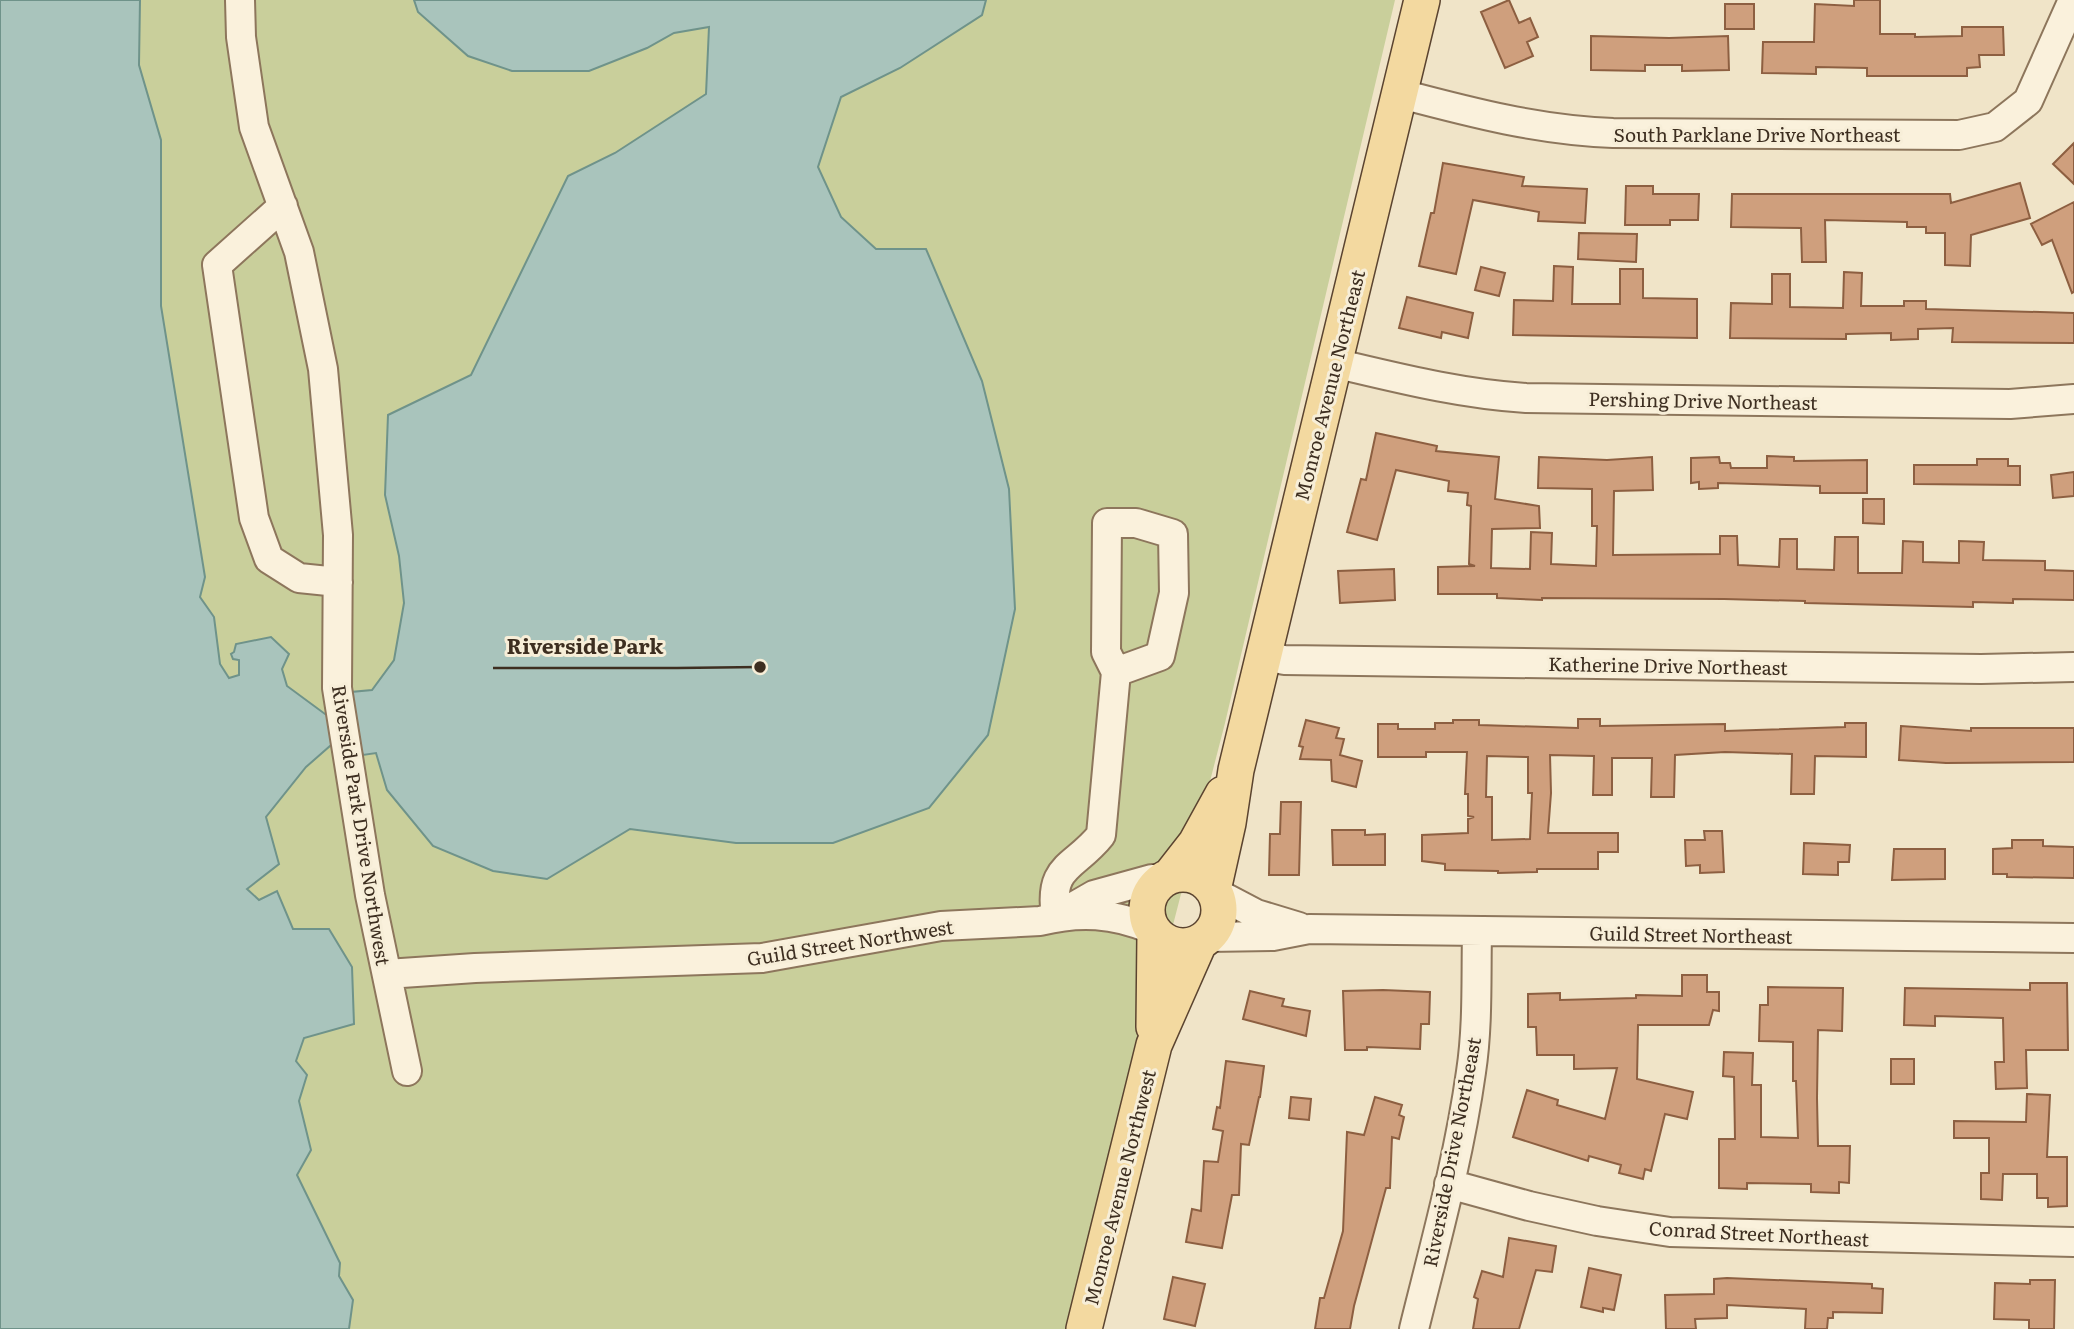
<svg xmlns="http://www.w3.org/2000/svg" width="2074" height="1329" font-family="Literata,serif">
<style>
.green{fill:#c9cf9b}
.water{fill:#a9c4bc;stroke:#6f938a;stroke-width:2}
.building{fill:#cf9f7d;stroke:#8d5f41;stroke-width:2;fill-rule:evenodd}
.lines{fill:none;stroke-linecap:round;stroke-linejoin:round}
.minor-casing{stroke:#8d765c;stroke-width:32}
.major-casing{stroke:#5b4430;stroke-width:38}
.minor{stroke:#faf1dc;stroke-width:28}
.major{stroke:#f3d9a0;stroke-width:35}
.labels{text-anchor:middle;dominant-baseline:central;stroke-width:6;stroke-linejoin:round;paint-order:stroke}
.street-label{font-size:19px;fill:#3d2e20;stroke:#f7eed8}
.leader{fill:none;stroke:#3d2e20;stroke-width:2.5}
.callout-dot{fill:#3d2e20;stroke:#f7eed8;stroke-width:2.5}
.callout-label{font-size:21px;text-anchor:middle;font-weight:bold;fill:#3d2e20;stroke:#f7eed8;stroke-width:6;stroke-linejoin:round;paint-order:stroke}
</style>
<rect width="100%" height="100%" fill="#f0e4c8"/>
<!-- green -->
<path class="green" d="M 140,0 L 1395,0 L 1225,723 L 1069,1329 L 349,1329 L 353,1300 L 339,1276 L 340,1263 L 297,1175 L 311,1150 L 299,1101 L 307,1075 L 296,1061 L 304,1038 L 292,929 L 277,892 L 259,901 L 247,889 L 266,817 L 286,686 L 282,669 L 239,660 L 239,675 L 230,678 L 220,664 L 214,617 L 200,597 L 205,577 L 161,306 L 161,140 L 139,65 Z"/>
<!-- water -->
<path class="water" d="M 0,0 L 140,0 L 139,65 L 161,140 L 161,306 L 205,577 L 200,597 L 214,617 L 220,664 L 229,678 L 239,675 L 239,660 L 233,659 L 231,654 L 234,652 L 236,644 L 271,637 L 289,654 L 282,669 L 287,686 L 325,714 L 353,706 L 351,692 L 372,690 L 394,660 L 404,603 L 399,556 L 385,495 L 388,415 L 471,375 L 568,176 L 615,153 L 706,94 L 709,27 L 674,33 L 647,48 L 589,71 L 512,71 L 468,56 L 418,12 L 414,0 L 986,0 L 982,15 L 900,68 L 841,97 L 818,167 L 841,217 L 876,249 L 926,249 L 982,381 L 1009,489 L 1015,609 L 988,735 L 929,808 L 833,843 L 736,843 L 630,829 L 547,879 L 493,871 L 433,846 L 387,790 L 376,753 L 363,755 L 358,741 L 330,746 L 306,767 L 266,817 L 279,864 L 247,889 L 259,900 L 277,891 L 293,929 L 329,929 L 352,967 L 354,1024 L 304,1038 L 296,1061 L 307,1075 L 299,1101 L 311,1150 L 297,1175 L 340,1263 L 339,1276 L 353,1300 L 349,1329 L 0,1329 Z"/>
<!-- building -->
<path class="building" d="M 1509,0 L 1519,23 L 1530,18 L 1538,37 L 1527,42 L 1533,56 L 1505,68 L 1481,12 Z
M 1854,0 L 1880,0 L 1880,34 L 1915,34 L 1915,37 L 1962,36 L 1962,27 L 2003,27 L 2004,55 L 1979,55 L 1980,67 L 1967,68 L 1967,76 L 1867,76 L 1867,68 L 1816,67 L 1816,74 L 1762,73 L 1763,42 L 1814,42 L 1815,4 L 1854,6 Z
M 1725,4 L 1754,4 L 1754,29 L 1725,29 Z
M 1591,36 L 1669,38 L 1728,36 L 1729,70 L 1682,71 L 1682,65 L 1645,65 L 1645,71 L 1591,70 Z
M 2074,143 L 2074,184 L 2053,164 Z
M 1443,163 L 1524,177 L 1522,186 L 1587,189 L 1585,223 L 1538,221 L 1539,212 L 1473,200 L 1456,274 L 1419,266 L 1431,213 L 1434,213 Z
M 2020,183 L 2030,218 L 1971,235 L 1970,266 L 1945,265 L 1945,233 L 1926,233 L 1926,227 L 1907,227 L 1907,222 L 1825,220 L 1826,262 L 1802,262 L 1801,228 L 1731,227 L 1732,194 L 1950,194 L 1951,203 Z
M 1626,186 L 1653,186 L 1653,194 L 1699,194 L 1698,220 L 1670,220 L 1670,225 L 1625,225 Z
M 2074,202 L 2074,292 L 2072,293 L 2052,240 L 2042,245 L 2031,224 Z
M 1579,233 L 1637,234 L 1636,262 L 1578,259 Z
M 1554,266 L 1573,267 L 1572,304 L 1620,304 L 1620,269 L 1643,269 L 1643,298 L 1697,299 L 1697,338 L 1513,335 L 1514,300 L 1553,301 Z
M 1481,267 L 1505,273 L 1499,296 L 1475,290 Z
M 1844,272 L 1862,273 L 1861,306 L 1904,306 L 1904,301 L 1926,301 L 1926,309 L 2074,313 L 2074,343 L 1952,342 L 1953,328 L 1918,329 L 1918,339 L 1891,340 L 1891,333 L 1846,334 L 1846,339 L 1730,338 L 1731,303 L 1772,304 L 1772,274 L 1790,274 L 1790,307 L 1843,308 Z
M 1407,297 L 1473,313 L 1468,338 L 1442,332 L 1441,338 L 1399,328 Z
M 1376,433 L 1437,446 L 1436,451 L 1499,457 L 1495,499 L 1539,506 L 1540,528 L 1492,529 L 1491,568 L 1530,569 L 1531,532 L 1552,533 L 1551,564 L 1596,566 L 1597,526 L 1592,526 L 1592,489 L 1538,488 L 1539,457 L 1607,460 L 1652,457 L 1653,490 L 1614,491 L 1613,555 L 1720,554 L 1720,536 L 1737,536 L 1738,565 L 1779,567 L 1780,539 L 1797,539 L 1797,569 L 1834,570 L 1835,537 L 1858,537 L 1858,573 L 1902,573 L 1903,541 L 1923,542 L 1923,562 L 1959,563 L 1959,541 L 1984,542 L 1983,560 L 2045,561 L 2045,570 L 2074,571 L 2074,600 L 2013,599 L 2013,603 L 1973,602 L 1973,607 L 1805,603 L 1805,601 L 1724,599 L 1542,598 L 1542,600 L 1497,598 L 1497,594 L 1438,594 L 1438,567 L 1475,566 L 1469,564 L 1471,506 L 1467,505 L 1468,493 L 1448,491 L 1449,481 L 1396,470 L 1377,540 L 1347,532 L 1361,479 L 1366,480 Z
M 1767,456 L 1794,457 L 1794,461 L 1867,460 L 1867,493 L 1820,493 L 1820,486 L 1718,483 L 1718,488 L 1699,489 L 1699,482 L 1691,483 L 1691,458 L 1719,457 L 1720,463 L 1730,463 L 1731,468 L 1767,468 Z
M 1977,459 L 2008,459 L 2008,466 L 2020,466 L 2020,485 L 1914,484 L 1914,465 L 1977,465 Z
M 2074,472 L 2074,496 L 2053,498 L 2051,475 Z
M 1863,499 L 1884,499 L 1884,524 L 1863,523 Z
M 1394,569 L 1395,600 L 1340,603 L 1338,571 Z
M 1578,719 L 1600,719 L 1600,726 L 1725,724 L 1725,731 L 1845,727 L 1845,723 L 1866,723 L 1866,757 L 1815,756 L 1814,794 L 1791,794 L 1792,754 L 1725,752 L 1675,755 L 1674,797 L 1651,797 L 1652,758 L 1612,758 L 1612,795 L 1593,795 L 1594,756 L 1550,755 L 1551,793 L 1548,833 L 1618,833 L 1618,852 L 1598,852 L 1598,869 L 1537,869 L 1537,872 L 1498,873 L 1498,871 L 1445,870 L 1445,864 L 1422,861 L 1422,835 L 1468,833 L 1468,819 L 1474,817 L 1468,816 L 1468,794 L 1465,794 L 1467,752 L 1426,752 L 1426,757 L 1378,757 L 1378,724 L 1398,724 L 1398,729 L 1435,729 L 1435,723 L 1453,723 L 1453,720 L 1479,720 L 1479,725 L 1578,728 ZM 1487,756 L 1528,757 L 1528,793 L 1532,793 L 1530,839 L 1492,840 L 1492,797 L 1486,797 Z
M 1306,720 L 1339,728 L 1336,738 L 1344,739 L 1340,755 L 1362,761 L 1356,787 L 1332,781 L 1331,760 L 1300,759 L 1303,747 L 1299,746 Z
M 1901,726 L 1971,731 L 1971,728 L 2074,728 L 2074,762 L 1946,763 L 1899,760 Z
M 1281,802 L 1301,802 L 1299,875 L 1269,875 L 1270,834 L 1280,834 Z
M 1332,830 L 1365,830 L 1365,835 L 1385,834 L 1385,865 L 1333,865 Z
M 1704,831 L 1722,831 L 1724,872 L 1700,873 L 1700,865 L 1686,866 L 1685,840 L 1705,840 Z
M 2012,840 L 2043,840 L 2043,846 L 2074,847 L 2074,878 L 2007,877 L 2007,874 L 1993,874 L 1993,849 L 2012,848 Z
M 1804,843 L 1850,845 L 1849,862 L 1838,862 L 1838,875 L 1803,874 Z
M 1894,849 L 1945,849 L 1945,879 L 1892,880 Z
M 1682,975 L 1707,975 L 1707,992 L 1719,992 L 1719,1011 L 1713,1010 L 1709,1025 L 1638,1025 L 1637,1079 L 1693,1092 L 1687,1119 L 1665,1114 L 1651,1171 L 1645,1169 L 1643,1179 L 1619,1173 L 1621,1165 L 1589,1156 L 1588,1161 L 1513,1137 L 1527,1090 L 1558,1100 L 1557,1105 L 1605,1119 L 1617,1068 L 1574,1069 L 1574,1055 L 1537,1055 L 1536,1027 L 1528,1027 L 1528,994 L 1560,993 L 1560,1000 L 1636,998 L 1636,995 L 1682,996 Z
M 2030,983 L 2067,983 L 2068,1050 L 2026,1050 L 2027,1088 L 1996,1089 L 1995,1062 L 2004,1062 L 2003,1018 L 1935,1016 L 1935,1026 L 1904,1025 L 1905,988 L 2030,990 Z
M 1768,987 L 1843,988 L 1842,1031 L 1818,1030 L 1817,1098 L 1818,1146 L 1850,1146 L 1849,1183 L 1839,1182 L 1839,1193 L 1811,1192 L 1811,1184 L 1747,1183 L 1747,1189 L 1719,1188 L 1719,1139 L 1735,1139 L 1734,1077 L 1723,1076 L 1724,1052 L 1753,1053 L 1752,1085 L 1761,1085 L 1761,1137 L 1798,1138 L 1796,1081 L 1793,1081 L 1793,1042 L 1759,1041 L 1760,1005 L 1768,1005 Z
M 1383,990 L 1430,992 L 1429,1024 L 1421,1024 L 1420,1049 L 1367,1047 L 1367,1050 L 1345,1050 L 1343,991 Z
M 1250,991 L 1284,999 L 1282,1006 L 1310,1011 L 1306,1036 L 1243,1019 Z
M 1891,1059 L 1914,1059 L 1914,1084 L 1891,1084 Z
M 1226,1061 L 1264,1066 L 1260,1097 L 1259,1097 L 1249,1145 L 1241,1144 L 1239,1195 L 1232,1195 L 1222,1248 L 1186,1242 L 1192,1209 L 1201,1211 L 1204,1161 L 1218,1162 L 1223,1131 L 1213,1129 L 1217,1107 L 1220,1108 Z
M 2027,1094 L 2050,1095 L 2047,1157 L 2067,1157 L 2067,1206 L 2048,1207 L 2048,1198 L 2037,1198 L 2037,1174 L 2003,1174 L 2002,1200 L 1981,1199 L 1981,1173 L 1989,1173 L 1989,1138 L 1954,1138 L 1954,1121 L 2026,1122 Z
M 1291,1097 L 1311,1099 L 1309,1120 L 1289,1118 Z
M 1375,1097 L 1402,1105 L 1399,1115 L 1404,1117 L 1399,1139 L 1392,1137 L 1390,1188 L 1386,1188 L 1354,1306 L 1350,1329 L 1315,1329 L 1320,1298 L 1324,1298 L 1343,1231 L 1347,1132 L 1364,1135 Z
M 1509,1238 L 1556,1246 L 1552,1272 L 1536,1270 L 1519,1329 L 1473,1329 L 1478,1299 L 1474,1297 L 1482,1271 L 1503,1277 Z
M 1589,1268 L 1621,1275 L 1614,1310 L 1603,1308 L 1603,1312 L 1581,1307 Z
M 1173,1277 L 1205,1284 L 1195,1326 L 1164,1319 Z
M 1727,1278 L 1872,1284 L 1872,1288 L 1883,1289 L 1882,1313 L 1833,1312 L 1833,1318 L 1828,1318 L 1827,1329 L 1805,1329 L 1806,1309 L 1727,1305 L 1727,1318 L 1695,1319 L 1696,1329 L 1666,1329 L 1665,1295 L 1714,1294 L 1714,1279 Z
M 2030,1280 L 2055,1280 L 2054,1329 L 2029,1329 L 2029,1320 L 1994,1319 L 1995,1283 L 2030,1284 Z"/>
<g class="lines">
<defs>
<path id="minor" d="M 240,0 L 241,37 L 254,127 L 299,252 L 323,369 L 338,535 L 337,688 L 370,895 L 407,1071
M 1401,94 C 1473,113 1538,130 1613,133 L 1959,135 L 1995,127 L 2028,101 L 2073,0
M 283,206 L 217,265 L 254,518 L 269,559 L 299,578 L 338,582
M 1334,363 C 1398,378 1460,394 1526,398 L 2010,404 L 2074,399
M 1107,523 L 1136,523 L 1173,534 L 1174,593 L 1160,656 L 1116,672 L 1106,652 Z
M 1263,655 L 1284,660 L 1981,669 L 2074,667
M 1216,893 L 1256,914 L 1299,927
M 1061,914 L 1094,895 L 1152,879 L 1162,880
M 1056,917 C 1048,864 1074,869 1101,835 L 1116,672
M 1208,937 L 1273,936 L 1309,929 L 2074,938
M 387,974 L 475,968 L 762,958 L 941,926 L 1040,921 C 1079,911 1114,913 1151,929
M 1449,1184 L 1529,1206 L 1597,1221 L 1670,1232 L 2074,1242
M 1414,1329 C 1435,1244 1459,1158 1471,1072 C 1478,1026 1476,979 1477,932"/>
<path id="major" d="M1147 910a36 36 0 1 1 72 0a36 36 0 1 1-72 0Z
M 1171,875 L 1196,843 L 1223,794
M 1213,890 L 1228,823 L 1236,770 L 1422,0
M 1154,1027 L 1155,934
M 1084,1329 L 1154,1045 L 1199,943"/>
</defs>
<!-- minor casing -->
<use href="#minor" class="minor-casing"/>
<!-- major casing -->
<use href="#major" class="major-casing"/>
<!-- minor -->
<use href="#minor" class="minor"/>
<!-- major -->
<use href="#major" class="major"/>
</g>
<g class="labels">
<!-- street labels -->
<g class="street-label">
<text x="1757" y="134">South Parklane Drive Northeast</text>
<text transform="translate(1329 385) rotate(-76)">Monroe Avenue Northeast</text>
<text transform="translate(1703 400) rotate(1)">Pershing Drive Northeast</text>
<text transform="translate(1668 665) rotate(1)">Katherine Drive Northeast</text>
<text transform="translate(362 825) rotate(81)">Riverside Park Drive Northwest</text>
<text transform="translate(1691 934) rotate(1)">Guild Street Northeast</text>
<text transform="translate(850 942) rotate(-9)">Guild Street Northwest</text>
<text transform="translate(1451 1152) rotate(-79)">Riverside Drive Northeast</text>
<text transform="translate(1119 1187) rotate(-76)">Monroe Avenue Northwest</text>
<text transform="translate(1759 1233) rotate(3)">Conrad Street Northeast</text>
</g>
</g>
<!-- callouts -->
<path class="leader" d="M760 667L677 668H493"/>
<circle class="callout-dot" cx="760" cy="667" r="7"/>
<g class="callout-label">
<text x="585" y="654">Riverside Park</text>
</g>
</svg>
